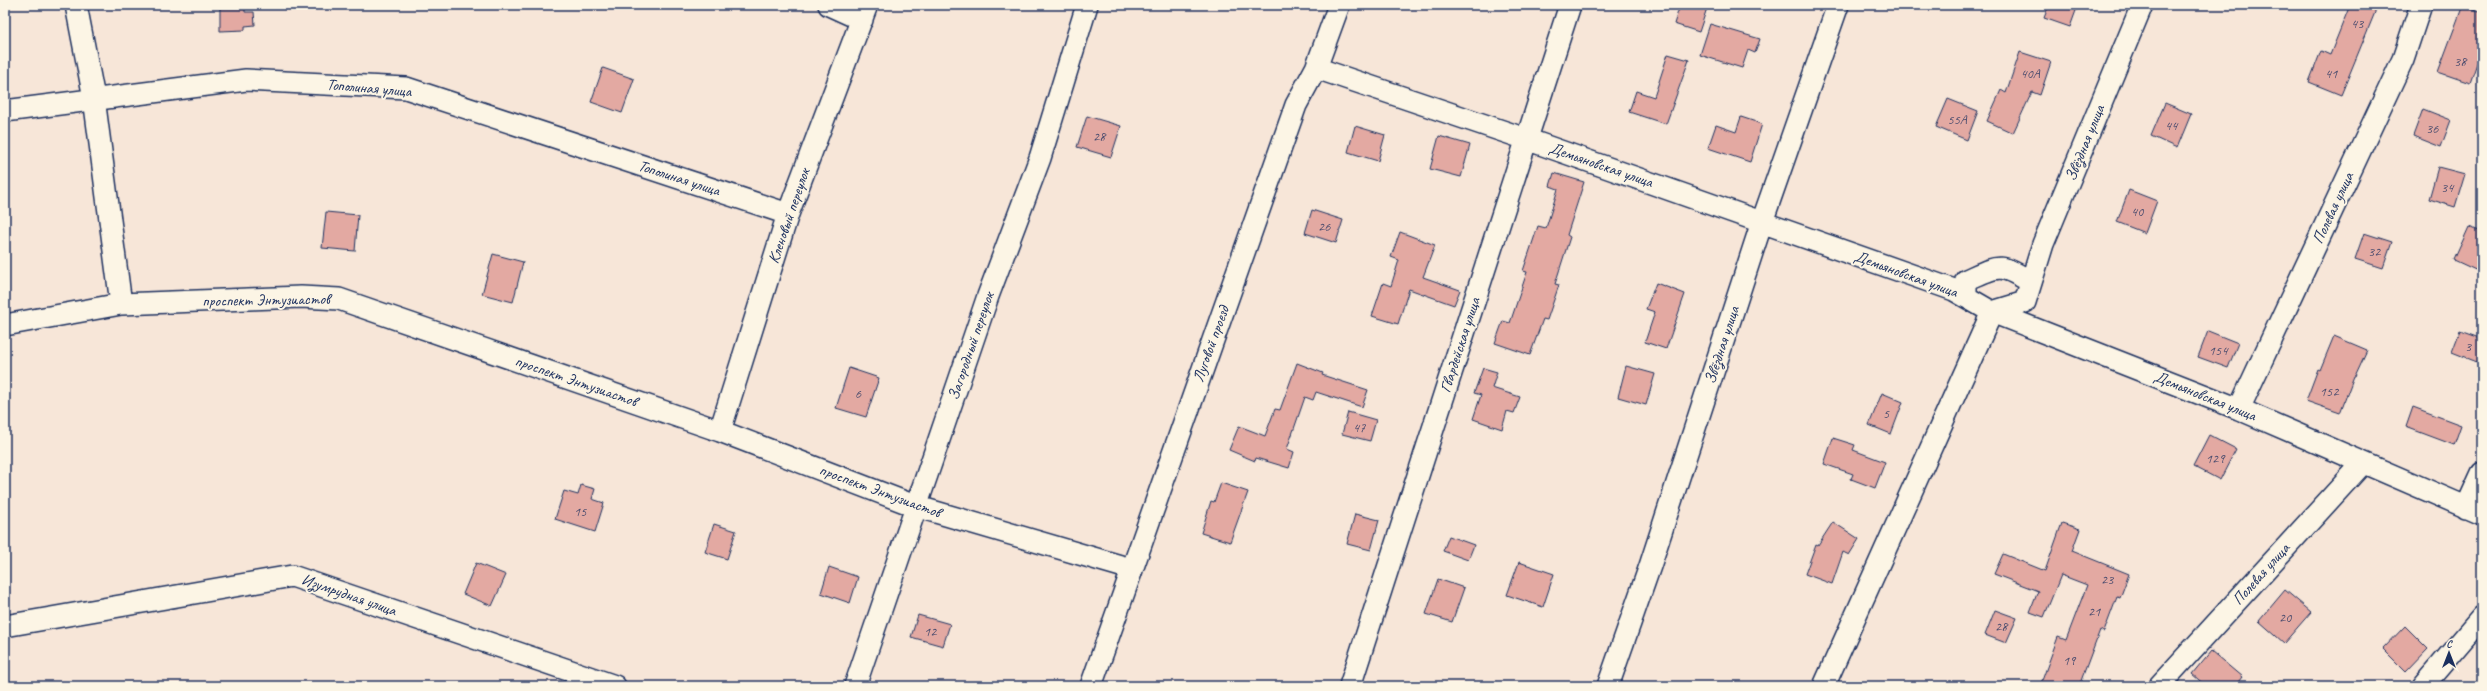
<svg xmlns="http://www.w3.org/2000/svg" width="2487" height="691" font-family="Caveat,sans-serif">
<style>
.building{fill:#e3a9a2;stroke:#1b2f5e}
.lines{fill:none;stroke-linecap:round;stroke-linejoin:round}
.minor-casing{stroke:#1b2f5e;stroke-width:24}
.minor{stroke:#fcf5e5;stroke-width:21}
.labels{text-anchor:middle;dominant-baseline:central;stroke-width:4;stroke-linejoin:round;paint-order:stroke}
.number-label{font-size:14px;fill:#4d4e6f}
.street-label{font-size:16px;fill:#1b2f5e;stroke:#fcf5e5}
</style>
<rect width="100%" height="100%" fill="#f7e6d8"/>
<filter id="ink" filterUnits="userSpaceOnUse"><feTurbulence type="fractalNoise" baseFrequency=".025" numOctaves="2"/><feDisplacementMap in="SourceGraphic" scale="8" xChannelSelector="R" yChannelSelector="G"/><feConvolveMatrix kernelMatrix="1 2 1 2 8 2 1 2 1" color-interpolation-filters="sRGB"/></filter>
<g filter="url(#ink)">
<!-- building -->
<path class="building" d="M 220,5 L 245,5 L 245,12 L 254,12 L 255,25 L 245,26 L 245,30 L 220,31 Z
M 1680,5 L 1708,5 L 1699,32 L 1674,24 Z
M 2049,5 L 2078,5 L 2070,27 L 2044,18 Z
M 2350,5 L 2378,5 L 2341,95 L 2309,82 L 2321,51 L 2330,55 Z
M 2463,5 L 2482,12 L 2482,49 L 2470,83 L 2438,72 Z
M 1710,24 L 1760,39 L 1755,53 L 1748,50 L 1742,68 L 1700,55 Z
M 2020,52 L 2051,62 L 2040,95 L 2032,92 L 2013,133 L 1987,121 L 2001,90 L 2006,93 Z
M 1668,54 L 1689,60 L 1666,124 L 1629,112 L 1636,91 L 1654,97 Z
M 603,68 L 634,79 L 622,113 L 591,102 Z
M 1948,99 L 1978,111 L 1967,140 L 1936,127 Z
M 2165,103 L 2191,114 L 2177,148 L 2151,136 Z
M 2423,109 L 2451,120 L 2441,147 L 2413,136 Z
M 1087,116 L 1121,126 L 1111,157 L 1077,147 Z
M 1741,117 L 1762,124 L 1750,162 L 1708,148 L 1716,125 L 1736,132 Z
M 1355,126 L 1385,135 L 1378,161 L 1348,152 Z
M 1439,136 L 1470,145 L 1461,177 L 1430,169 Z
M 2438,167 L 2465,174 L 2455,207 L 2429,199 Z
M 1554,173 L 1584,182 L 1567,235 L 1570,237 L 1555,284 L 1559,285 L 1547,320 L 1543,319 L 1530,355 L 1495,343 L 1503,321 L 1510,323 L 1527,272 L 1523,271 L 1538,226 L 1546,228 L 1558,189 L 1550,186 Z
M 2129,190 L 2157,201 L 2145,233 L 2117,222 Z
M 1312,210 L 1343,220 L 1336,243 L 1305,233 Z
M 326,212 L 358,215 L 355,251 L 322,248 Z
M 2469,227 L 2482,232 L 2482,273 L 2454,260 Z
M 1400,232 L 1435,245 L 1423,277 L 1460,290 L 1454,305 L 1409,289 L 1398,324 L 1372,316 L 1383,283 L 1391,286 L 1399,260 L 1391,257 Z
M 2364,233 L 2392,242 L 2383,268 L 2355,259 Z
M 493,254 L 523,262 L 513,302 L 482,294 Z
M 1656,283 L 1685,294 L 1666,349 L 1645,342 L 1655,312 L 1646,309 Z
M 2208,331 L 2238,343 L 2228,368 L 2198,357 Z
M 2460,331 L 2482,339 L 2482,364 L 2452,352 Z
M 2334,336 L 2367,350 L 2355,376 L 2354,376 L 2340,413 L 2306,401 L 2318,369 L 2320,370 Z
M 1297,363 L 1323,373 L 1322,375 L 1368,390 L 1362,407 L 1316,392 L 1313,400 L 1305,397 L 1287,449 L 1294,452 L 1289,468 L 1256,458 L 1255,461 L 1229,450 L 1239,426 L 1265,436 L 1275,409 L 1280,410 Z
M 1626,366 L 1655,374 L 1646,405 L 1618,397 Z
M 849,368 L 879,378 L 866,417 L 836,408 Z
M 1483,368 L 1497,372 L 1492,388 L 1520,397 L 1514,413 L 1507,411 L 1502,429 L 1473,419 L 1481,395 L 1474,393 Z
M 1882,393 L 1903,402 L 1891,434 L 1869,425 Z
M 2413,407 L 2461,425 L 2454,445 L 2406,427 Z
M 1348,412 L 1376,420 L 1370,441 L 1342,434 Z
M 2209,435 L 2236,449 L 2220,480 L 2193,466 Z
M 1833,438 L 1855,445 L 1853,450 L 1885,462 L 1875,488 L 1851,479 L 1853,474 L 1824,464 Z
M 1221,483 L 1248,492 L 1230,542 L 1201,533 L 1211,501 L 1214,502 Z
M 581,485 L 595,489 L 592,499 L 604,503 L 595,532 L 555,519 L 564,491 L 578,495 Z
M 1355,514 L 1379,520 L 1371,550 L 1347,544 Z
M 1833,522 L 1859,539 L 1849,555 L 1843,552 L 1832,584 L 1805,574 L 1816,544 L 1818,545 Z
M 2062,523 L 2080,529 L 2072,551 L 2129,574 L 2120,598 L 2117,597 L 2104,632 L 2100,630 L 2079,686 L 2040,686 L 2058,637 L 2066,640 L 2087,585 L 2061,575 L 2044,617 L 2030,612 L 2038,591 L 1994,574 L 2003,554 L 2045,571 Z
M 714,524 L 736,531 L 727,559 L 705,552 Z
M 1449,536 L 1474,545 L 1468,560 L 1443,551 Z
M 1519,562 L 1554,574 L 1543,607 L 1507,595 Z
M 476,563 L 506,575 L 492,606 L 463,594 Z
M 829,567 L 858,577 L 850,603 L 821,593 Z
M 1438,579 L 1464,588 L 1452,622 L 1426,614 Z
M 2285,590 L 2311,612 L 2284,643 L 2259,621 Z
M 1995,610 L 2017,618 L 2006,643 L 1985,635 Z
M 918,615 L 950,624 L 943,646 L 911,637 Z
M 2405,626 L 2428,649 L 2406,672 L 2383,649 Z
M 2211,651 L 2242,677 L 2235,686 L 2206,686 L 2192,674 Z"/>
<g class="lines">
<defs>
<path id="minor" d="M 76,5 L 94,98 L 121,304
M 829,5 L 862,20
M 1316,68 L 1526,139 L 1954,290 L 1992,312 L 2239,409 L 2482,514
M 5,111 L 246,80 L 406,88 L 788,214
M 1966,297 L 1966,280 C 2000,265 1999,263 2031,282
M 5,325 L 121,304 L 301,297 L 339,299 L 720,431 L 915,506 L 1131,569
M 2239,409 L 2403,59 L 2421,5
M 720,431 L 788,214 L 867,5
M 2466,508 L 2482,473
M 5,626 L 292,576 L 615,686
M 855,686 L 988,296 L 1040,158 L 1087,5
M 1091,686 L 1296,105 L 1316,68 L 1339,5
M 1350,686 L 1570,5
M 1608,686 L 1650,566 L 1762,222 L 1838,5
M 1824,686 L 1992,312 L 2025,302 L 2043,244 L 2142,5
M 2159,686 L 2363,463
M 2423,686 L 2482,617"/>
</defs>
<!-- minor casing -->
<use href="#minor" class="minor-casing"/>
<!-- minor -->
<use href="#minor" class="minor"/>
</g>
</g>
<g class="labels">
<!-- number labels -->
<g class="number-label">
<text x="2357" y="23">43</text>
<text x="2460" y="61">38</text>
<text x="2030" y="73">40А</text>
<text x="2331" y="73">41</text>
<text x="1957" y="119">55А</text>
<text x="2171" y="125">44</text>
<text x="2432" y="128">36</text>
<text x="1099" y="136">28</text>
<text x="2447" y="187">34</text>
<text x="2137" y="211">40</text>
<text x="1324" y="226">26</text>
<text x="2374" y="251">32</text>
<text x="2468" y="346">3</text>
<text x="2218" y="350">154</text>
<text x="2329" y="391">152</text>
<text x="858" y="393">6</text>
<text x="1886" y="413">5</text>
<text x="1359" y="427">47</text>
<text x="2215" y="458">129</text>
<text x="580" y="511">15</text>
<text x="2107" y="579">23</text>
<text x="2094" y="611">21</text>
<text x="2285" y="617">20</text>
<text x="2001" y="626">28</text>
<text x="930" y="631">12</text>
<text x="2069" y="660">19</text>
</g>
<!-- street labels -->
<g class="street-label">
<text transform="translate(369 88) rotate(5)">Тополиная улица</text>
<text transform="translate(2085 143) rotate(-68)">Звёздная улица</text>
<text transform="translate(1601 165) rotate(19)">Демьяновская улица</text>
<text transform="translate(679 178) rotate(18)">Тополиная улица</text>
<text transform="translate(2333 208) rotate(-65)">Полевая улица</text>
<text transform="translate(789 216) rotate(-71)">Кленовый переулок</text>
<text transform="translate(1906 274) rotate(20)">Демьяновская улица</text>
<text transform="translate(266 300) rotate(-1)">проспект Энтузиастов</text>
<text transform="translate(1211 344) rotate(-70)">Луговой проезд</text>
<text transform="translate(1460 345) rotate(-72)">Гвардейская улица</text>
<text transform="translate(1722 345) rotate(-72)">Звёздная улица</text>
<text transform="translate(971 346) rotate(-71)">Загородный переулок</text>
<text transform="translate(576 381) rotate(19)">проспект Энтузиастов</text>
<text transform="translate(2205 396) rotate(22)">Демьяновская улица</text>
<text transform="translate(880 491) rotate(20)">проспект Энтузиастов</text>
<text transform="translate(2261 574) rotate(-48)">Полевая улица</text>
<text transform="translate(349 595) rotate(19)">Изумрудная улица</text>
</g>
</g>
<!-- margin -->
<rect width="2487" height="691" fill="none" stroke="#fcf5e5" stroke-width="20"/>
<rect x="10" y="10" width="2467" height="671" fill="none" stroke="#1b2f5e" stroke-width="1.5" filter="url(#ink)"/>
<!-- north arrow -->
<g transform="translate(2449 653)" stroke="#fcf5e5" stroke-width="3" paint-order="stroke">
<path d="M0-3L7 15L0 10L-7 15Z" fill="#1b2f5e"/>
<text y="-6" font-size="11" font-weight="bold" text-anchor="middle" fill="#1b2f5e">С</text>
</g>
</svg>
